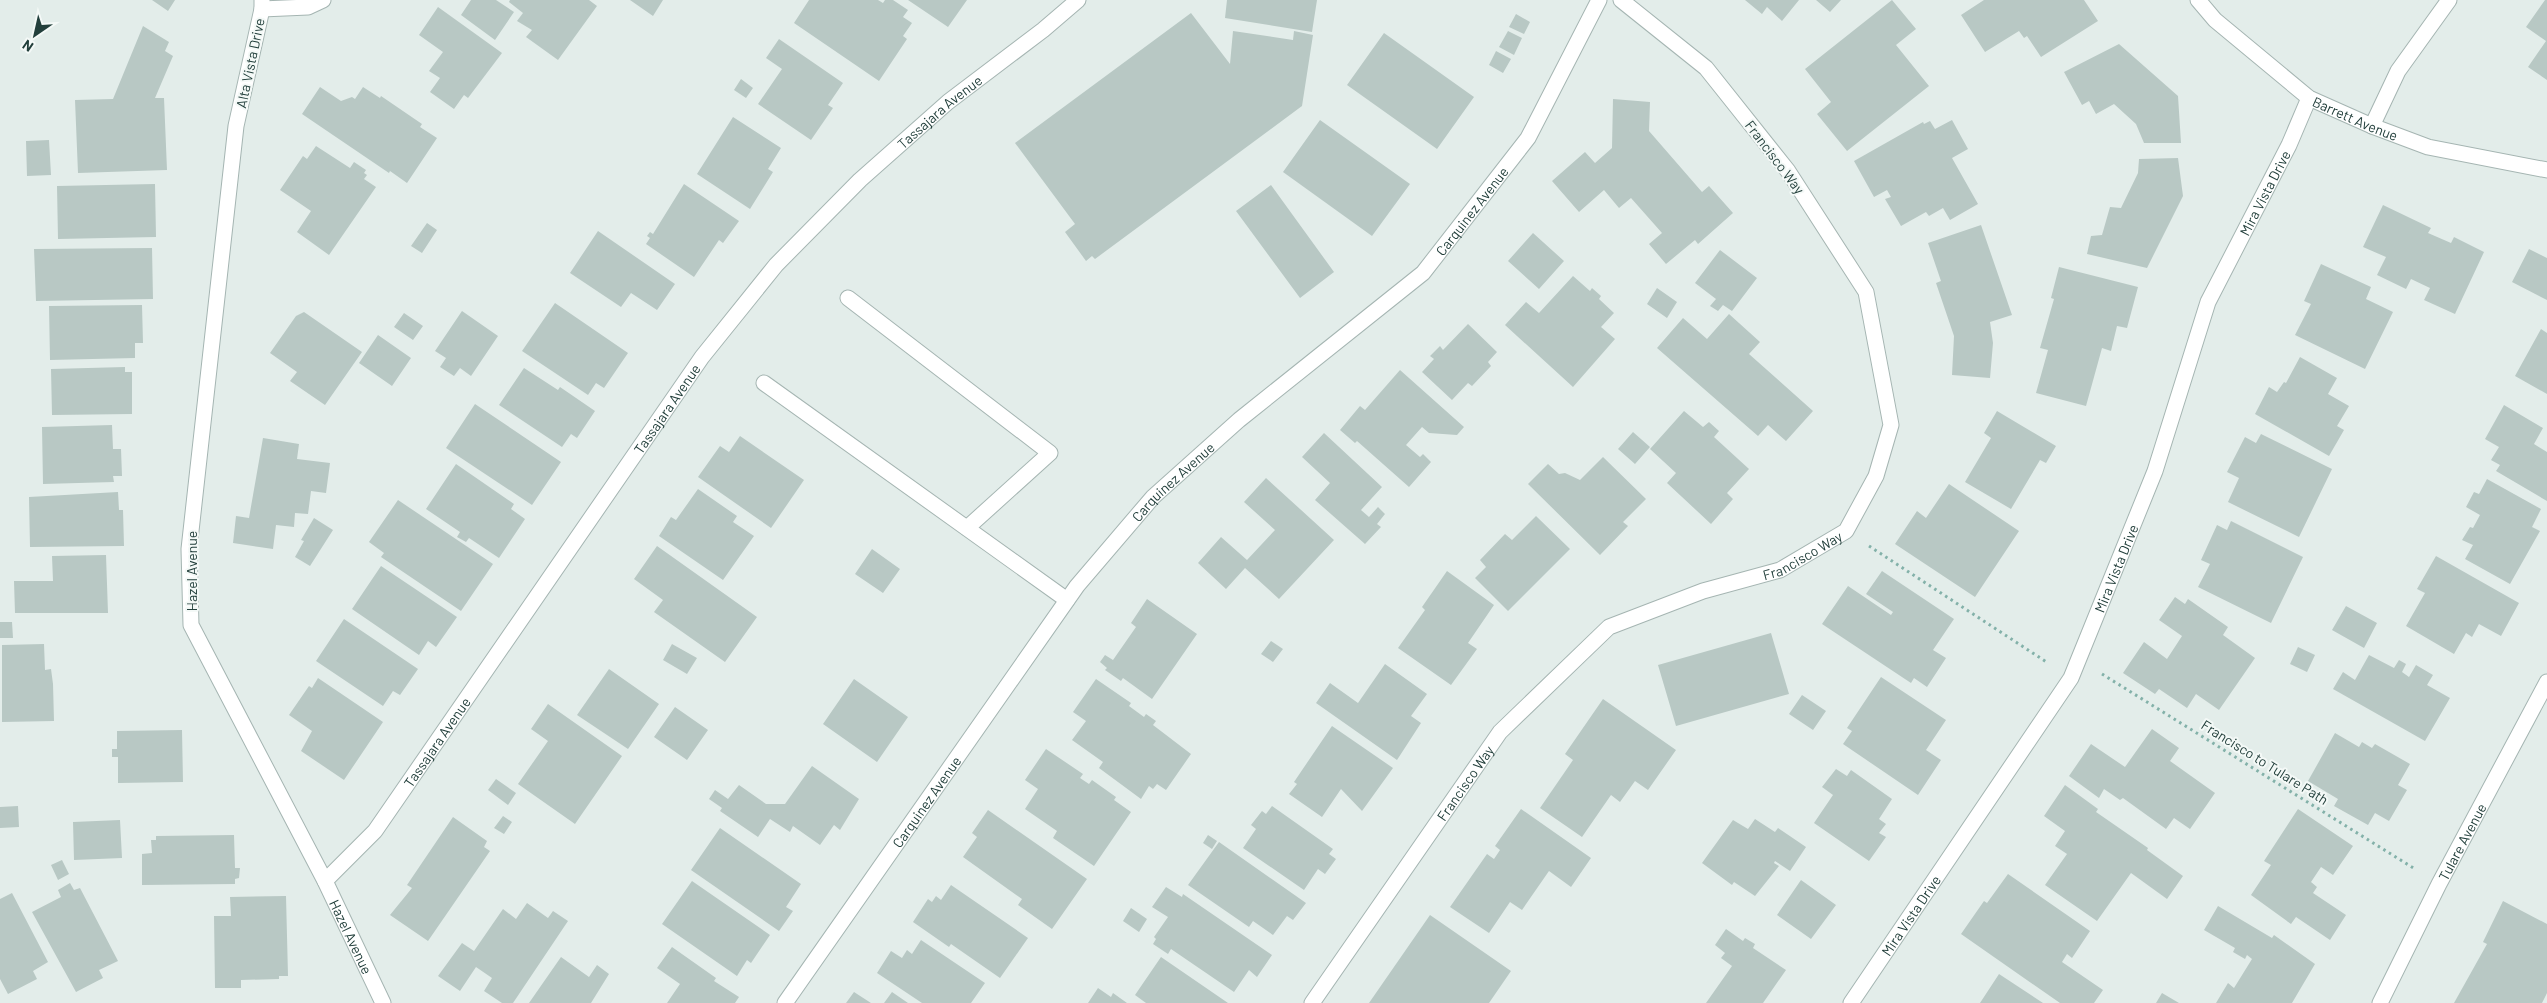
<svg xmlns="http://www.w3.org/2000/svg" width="2547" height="1003" font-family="Barlow,sans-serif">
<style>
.building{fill:#b8c8c4}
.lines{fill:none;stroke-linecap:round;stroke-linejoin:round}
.minor-casing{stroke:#a5b5b2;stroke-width:17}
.path{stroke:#83b1a9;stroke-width:3;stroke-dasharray:2.5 4;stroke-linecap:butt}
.minor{stroke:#fff;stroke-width:15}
.labels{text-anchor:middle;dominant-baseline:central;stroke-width:4;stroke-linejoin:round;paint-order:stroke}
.street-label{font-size:14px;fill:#223f3b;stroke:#f4f9f7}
</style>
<rect width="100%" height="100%" fill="#e3edea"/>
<!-- building -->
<path class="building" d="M 152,0 L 175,0 L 168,11 Z
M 471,0 L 496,0 L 514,12 L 495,40 L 461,15 Z
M 510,0 L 589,0 L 597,6 L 558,60 L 526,37 L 532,30 L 517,21 L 523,13 L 509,2 Z
M 630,0 L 663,0 L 653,16 Z
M 809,0 L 878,0 L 883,3 L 885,0 L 893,0 L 908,10 L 903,17 L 912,23 L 903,36 L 907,39 L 879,81 L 794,23 Z
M 908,0 L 967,0 L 948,27 Z
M 1227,0 L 1317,0 L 1312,32 L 1225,18 Z
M 1745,0 L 1799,0 L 1782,21 L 1767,7 L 1762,14 Z
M 1816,0 L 1841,0 L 1830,12 Z
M 1892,0 L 1916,29 L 1896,45 L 1929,86 L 1847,151 L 1817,114 L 1831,102 L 1805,69 Z
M 1984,0 L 2084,0 L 2098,21 L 2041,57 L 2027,36 L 2024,38 L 2019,31 L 1985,52 L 1961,15 Z
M 2545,0 L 2547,0 L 2547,80 L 2528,67 L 2546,41 L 2526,27 Z
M 438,7 L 502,53 L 468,98 L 464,95 L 454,109 L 430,92 L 440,78 L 429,71 L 443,52 L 419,35 Z
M 1191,13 L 1230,64 L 1233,31 L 1293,40 L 1294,31 L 1313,35 L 1302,106 L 1095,259 L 1092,256 L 1086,261 L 1065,232 L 1075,224 L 1015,143 Z
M 1516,14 L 1530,22 L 1524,34 L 1509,27 Z
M 143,26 L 169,42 L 165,51 L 173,56 L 155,98 L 164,98 L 167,170 L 78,173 L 75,100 L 113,99 Z
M 1508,31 L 1522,38 L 1514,55 L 1499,47 Z
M 1384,33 L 1474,97 L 1437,149 L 1347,85 Z
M 779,39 L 843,83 L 828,105 L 833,108 L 811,140 L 758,104 L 782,69 L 766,58 Z
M 2119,44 L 2178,96 L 2181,143 L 2144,143 L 2136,124 L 2114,104 L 2096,114 L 2089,101 L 2082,105 L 2064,72 Z
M 1496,51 L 1511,59 L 1503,73 L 1489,65 Z
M 741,79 L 753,88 L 746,98 L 734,90 Z
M 320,87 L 341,101 L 352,97 L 355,99 L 363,87 L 380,98 L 381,96 L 422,124 L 420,127 L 437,138 L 407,183 L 390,171 L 389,173 L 302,114 Z
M 1613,99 L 1650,102 L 1649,131 L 1702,192 L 1709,186 L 1733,213 L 1698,244 L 1695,240 L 1666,264 L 1649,244 L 1662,233 L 1631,198 L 1619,208 L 1604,190 L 1579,212 L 1552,181 L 1585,152 L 1595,163 L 1612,148 Z
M 733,117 L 781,148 L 768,169 L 773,172 L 750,209 L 697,174 Z
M 1320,120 L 1410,184 L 1372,236 L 1283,172 Z
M 1952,120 L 1968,149 L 1952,158 L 1978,204 L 1950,220 L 1943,208 L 1929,216 L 1926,212 L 1901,226 L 1885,199 L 1891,197 L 1887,190 L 1874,197 L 1854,161 L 1923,122 L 1924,124 L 1930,121 L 1935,129 Z
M 49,140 L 51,175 L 27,176 L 26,141 Z
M 316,146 L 350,168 L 354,162 L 366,170 L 364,173 L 367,175 L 364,179 L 376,187 L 329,255 L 297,232 L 311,211 L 280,190 L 303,156 L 307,159 Z
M 2178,158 L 2183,196 L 2147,268 L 2087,254 L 2091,236 L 2102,235 L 2110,207 L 2121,208 L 2138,173 L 2139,159 Z
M 155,184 L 156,237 L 58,239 L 57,186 Z
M 684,184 L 739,221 L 723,243 L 719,240 L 694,277 L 646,244 L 650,238 L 647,236 L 650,232 L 653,234 Z
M 1271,185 L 1334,272 L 1300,298 L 1236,211 Z
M 2383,205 L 2431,228 L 2428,233 L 2451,243 L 2454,237 L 2484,252 L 2455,314 L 2424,300 L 2430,288 L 2411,279 L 2406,289 L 2377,275 L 2386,257 L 2363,247 Z
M 427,223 L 437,230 L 422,253 L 411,246 Z
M 1981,225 L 2012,315 L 1990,322 L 1993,343 L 1990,378 L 1952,375 L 1954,336 L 1936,283 L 1941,281 L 1928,243 Z
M 598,231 L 675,284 L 657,310 L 631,293 L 621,307 L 570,273 Z
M 1533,233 L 1564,261 L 1539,289 L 1508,261 Z
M 152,248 L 153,299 L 36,301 L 34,249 Z
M 2529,249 L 2547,258 L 2547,300 L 2512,282 Z
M 1720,250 L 1757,278 L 1732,311 L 1723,305 L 1718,311 L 1710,306 L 1716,299 L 1695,283 Z
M 2321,264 L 2371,287 L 2366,299 L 2393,312 L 2365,369 L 2295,335 L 2311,304 L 2304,301 Z
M 2059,267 L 2138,287 L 2127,328 L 2117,326 L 2111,351 L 2102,348 L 2086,406 L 2036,393 L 2048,350 L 2040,348 L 2054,299 L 2051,298 Z
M 1573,276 L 1590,291 L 1592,288 L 1601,296 L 1599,299 L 1614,313 L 1601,327 L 1615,339 L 1573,387 L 1505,325 L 1526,302 L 1539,313 Z
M 1657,288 L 1677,302 L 1667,318 L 1647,304 Z
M 555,303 L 628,353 L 604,388 L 596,383 L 588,395 L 522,351 Z
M 142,305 L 143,343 L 135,343 L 135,358 L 50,360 L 49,306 Z
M 462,311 L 498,336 L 471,376 L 460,368 L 454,376 L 440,367 L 446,358 L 435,351 Z
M 304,312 L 362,352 L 325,405 L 290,381 L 297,372 L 270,353 L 296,316 Z
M 404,313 L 423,326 L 413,340 L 394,327 Z
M 1729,314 L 1760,342 L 1749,354 L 1813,411 L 1786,441 L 1768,425 L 1758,436 L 1657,348 L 1683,318 L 1707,339 Z
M 1468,324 L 1497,352 L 1488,362 L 1491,366 L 1472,386 L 1468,383 L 1452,400 L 1422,372 L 1434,359 L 1430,356 L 1440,346 L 1443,350 Z
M 2541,329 L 2547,333 L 2547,394 L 2515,376 Z
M 378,335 L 411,358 L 392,386 L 359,363 Z
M 2300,357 L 2337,378 L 2328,394 L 2349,406 L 2337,426 L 2344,430 L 2329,456 L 2255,414 L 2269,387 L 2277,392 L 2284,382 L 2286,383 Z
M 125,367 L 125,372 L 132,372 L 132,414 L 52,415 L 51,369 Z
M 524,368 L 558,390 L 560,387 L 595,411 L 577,438 L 571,434 L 562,447 L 499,405 Z
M 1400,370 L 1464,427 L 1457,435 L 1429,433 L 1422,427 L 1406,445 L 1420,457 L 1423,454 L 1431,462 L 1409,487 L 1357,441 L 1355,443 L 1340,430 L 1360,406 L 1365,410 Z
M 475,404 L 561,462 L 532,505 L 446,448 Z
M 2504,405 L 2543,428 L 2534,444 L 2547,452 L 2547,501 L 2496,471 L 2500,465 L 2491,460 L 2499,447 L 2485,439 Z
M 1684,411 L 1703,427 L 1709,422 L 1719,431 L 1714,437 L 1749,469 L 1727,493 L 1733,499 L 1711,524 L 1667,483 L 1676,473 L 1650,449 Z
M 1997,411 L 2056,446 L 2046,463 L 2040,460 L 2011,509 L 1965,482 L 1991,438 L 1984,433 Z
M 112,425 L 113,449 L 121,449 L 122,476 L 113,476 L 114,482 L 43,484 L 42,427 Z
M 1633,432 L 1650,447 L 1635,464 L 1618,449 Z
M 1324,433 L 1382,487 L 1361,510 L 1369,517 L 1378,507 L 1385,514 L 1377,524 L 1381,527 L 1365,544 L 1315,500 L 1330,483 L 1302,457 Z
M 2261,434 L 2332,469 L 2299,537 L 2228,502 L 2239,478 L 2227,472 L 2245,437 L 2256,443 Z
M 740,436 L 804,480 L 771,528 L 698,477 L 720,446 L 729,452 Z
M 263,438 L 299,444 L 297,459 L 330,463 L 326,493 L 311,491 L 308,514 L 295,513 L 294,527 L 276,525 L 273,549 L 233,543 L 236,516 L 249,518 Z
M 1603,457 L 1646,499 L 1623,522 L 1628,526 L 1600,555 L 1528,484 L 1548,464 L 1559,474 L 1565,473 L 1580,480 Z
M 456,464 L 514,504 L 511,509 L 525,519 L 499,558 L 469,538 L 466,542 L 457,537 L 460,532 L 426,509 Z
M 1266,478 L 1334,540 L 1279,599 L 1245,568 L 1226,589 L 1198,563 L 1221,537 L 1247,560 L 1275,530 L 1244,502 Z
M 2487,479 L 2541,509 L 2532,527 L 2540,531 L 2510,584 L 2465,559 L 2473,545 L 2462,540 L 2470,527 L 2473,528 L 2480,515 L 2466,507 L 2474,492 L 2479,494 Z
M 1949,484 L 2019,531 L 1975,597 L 1895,544 L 1917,511 L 1926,518 Z
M 698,489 L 737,516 L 733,522 L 754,536 L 723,580 L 659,536 L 671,517 L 676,520 Z
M 118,492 L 119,510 L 123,510 L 124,546 L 30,547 L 29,497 Z
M 398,500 L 493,564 L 461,611 L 381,557 L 384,553 L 369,542 Z
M 1536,516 L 1570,549 L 1508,611 L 1475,578 L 1486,567 L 1480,560 L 1505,534 L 1512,540 Z
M 314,518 L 333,530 L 310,566 L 295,557 L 304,541 L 301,540 Z
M 2231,521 L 2303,557 L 2271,623 L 2198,587 L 2210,564 L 2201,560 L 2217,525 L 2227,530 Z
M 657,546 L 757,617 L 725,662 L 654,612 L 663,600 L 634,579 Z
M 872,549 L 900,569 L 883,593 L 855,574 Z
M 106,555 L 108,613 L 15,613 L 14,581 L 53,581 L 52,556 Z
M 2436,556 L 2519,603 L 2501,636 L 2479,624 L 2472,637 L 2466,633 L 2454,654 L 2406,626 L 2425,593 L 2417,589 Z
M 381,566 L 457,617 L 436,647 L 428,641 L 419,655 L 352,609 Z
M 1447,571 L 1494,605 L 1468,643 L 1477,649 L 1451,685 L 1398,648 L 1425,610 L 1422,607 Z
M 1882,571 L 1954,619 L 1933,650 L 1946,658 L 1927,687 L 1914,678 L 1911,683 L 1822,624 L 1848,586 L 1891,615 L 1893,612 L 1866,594 Z
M 2175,597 L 2185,604 L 2188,599 L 2228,627 L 2223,635 L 2255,658 L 2219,710 L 2196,694 L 2187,708 L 2159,689 L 2155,694 L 2123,673 L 2144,642 L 2167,659 L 2182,636 L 2159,620 Z
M 1147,599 L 1197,634 L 1152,699 L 1123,678 L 1121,681 L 1105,670 L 1107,668 L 1100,662 L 1105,655 L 1113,660 L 1136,627 L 1131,623 Z
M 2346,606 L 2377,623 L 2364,648 L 2332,630 Z
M 344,619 L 418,669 L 400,695 L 393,691 L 383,706 L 316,661 Z
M 0,622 L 12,622 L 13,638 L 0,638 Z
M 1771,633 L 1789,694 L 1676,726 L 1658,665 Z
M 1271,641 L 1283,649 L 1273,662 L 1261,654 Z
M 44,644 L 45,670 L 51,669 L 53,684 L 54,721 L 2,722 L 2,645 Z
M 672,644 L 697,658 L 687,674 L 663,660 Z
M 2298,647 L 2315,655 L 2307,672 L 2290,664 Z
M 2369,655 L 2394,668 L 2399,660 L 2406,664 L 2402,672 L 2409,677 L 2416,665 L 2433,675 L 2427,685 L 2450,698 L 2425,741 L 2333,689 L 2343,672 L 2355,680 Z
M 1385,664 L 1427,694 L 1411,716 L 1421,723 L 1397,760 L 1316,703 L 1330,683 L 1358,703 Z
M 609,669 L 659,704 L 628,749 L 577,715 Z
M 1881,677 L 1946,720 L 1926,750 L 1941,760 L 1918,795 L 1843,744 L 1852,731 L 1847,728 Z
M 318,678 L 383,722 L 344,780 L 301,751 L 312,731 L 289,715 L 309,686 L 312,688 Z
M 854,679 L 908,717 L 877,762 L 823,724 Z
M 1096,679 L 1131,703 L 1129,706 L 1144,717 L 1146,714 L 1156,721 L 1153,725 L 1191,754 L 1166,790 L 1157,784 L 1153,789 L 1149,786 L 1141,799 L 1099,768 L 1103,762 L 1072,740 L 1086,721 L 1073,712 Z
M 1802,695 L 1826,711 L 1813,730 L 1789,714 Z
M 1603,699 L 1676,750 L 1648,790 L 1635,781 L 1620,802 L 1611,795 L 1582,837 L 1540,808 L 1573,760 L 1565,754 Z
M 548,704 L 622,756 L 575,824 L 518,784 L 548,741 L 531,729 Z
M 675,707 L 708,730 L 687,760 L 654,737 Z
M 1332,726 L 1393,768 L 1362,811 L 1341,789 L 1322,817 L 1289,794 L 1297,784 L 1294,782 Z
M 2152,729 L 2179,748 L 2170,761 L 2215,793 L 2190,829 L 2174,818 L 2166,829 L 2123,798 L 2120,800 L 2104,789 L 2099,798 L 2069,776 L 2091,744 L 2125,767 Z
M 182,730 L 183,782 L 118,783 L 118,757 L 112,757 L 112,749 L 117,749 L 117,731 Z
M 2335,733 L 2359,747 L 2362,742 L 2372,748 L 2375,744 L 2410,764 L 2398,785 L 2407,790 L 2389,821 L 2375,813 L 2368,825 L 2334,806 L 2338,799 L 2308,781 Z
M 1046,749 L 1083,774 L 1080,778 L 1089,784 L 1092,780 L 1116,797 L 1114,800 L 1131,812 L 1094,866 L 1053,838 L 1057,831 L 1025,809 L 1038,789 L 1025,780 Z
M 812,766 L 859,799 L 840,830 L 834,825 L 820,845 L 793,826 L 790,832 L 770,819 L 758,837 L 720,811 L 722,808 L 709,799 L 715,790 L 728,799 L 739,785 L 766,804 L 785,804 Z
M 1836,769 L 1847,776 L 1851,770 L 1892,799 L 1879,819 L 1886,824 L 1879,833 L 1886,837 L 1869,861 L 1814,823 L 1833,795 L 1822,787 Z
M 496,779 L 516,793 L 508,805 L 488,790 Z
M 2065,785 L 2098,809 L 2096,812 L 2148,848 L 2147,850 L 2183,876 L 2167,899 L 2131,873 L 2097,921 L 2045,885 L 2067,854 L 2055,846 L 2065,831 L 2044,816 Z
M 18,806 L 19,827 L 0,828 L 0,807 Z
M 1272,806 L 1333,849 L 1329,854 L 1336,859 L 1325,874 L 1318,869 L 1304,890 L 1243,848 L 1256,829 L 1251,825 L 1262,811 L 1266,814 Z
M 1521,809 L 1591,858 L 1571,887 L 1549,871 L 1522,910 L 1510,902 L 1489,933 L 1450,907 L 1487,854 L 1494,859 L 1500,850 L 1495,846 Z
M 2298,809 L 2353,846 L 2333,875 L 2321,867 L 2311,882 L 2317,887 L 2313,893 L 2346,915 L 2330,940 L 2296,917 L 2291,924 L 2251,895 L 2271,865 L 2264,861 Z
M 988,810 L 1087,879 L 1052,929 L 1018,905 L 1022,899 L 963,857 L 977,837 L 972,833 Z
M 503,816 L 512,822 L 504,834 L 494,828 Z
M 453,817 L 487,841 L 484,847 L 490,851 L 428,941 L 390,915 L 412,888 L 407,885 Z
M 1755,819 L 1775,832 L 1778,828 L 1806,847 L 1790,871 L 1775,861 L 1774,863 L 1779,866 L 1755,896 L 1734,882 L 1732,885 L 1702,863 L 1733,820 L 1748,829 Z
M 120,820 L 122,858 L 74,860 L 73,822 Z
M 720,828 L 801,884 L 786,907 L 793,911 L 779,931 L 691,870 Z
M 234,835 L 235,868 L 240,868 L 239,878 L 235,879 L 235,884 L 142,885 L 142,854 L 152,853 L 151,840 L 156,840 L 156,836 Z
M 1208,835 L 1217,841 L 1212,849 L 1203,843 Z
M 1219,842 L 1306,903 L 1293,920 L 1287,916 L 1273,935 L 1253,921 L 1249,927 L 1188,885 Z
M 62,860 L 69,874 L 58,880 L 51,865 Z
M 2008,874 L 2090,931 L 2072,958 L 2067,954 L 2062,962 L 2103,990 L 2094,1003 L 2060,1003 L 1961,934 L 1984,901 L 1987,903 Z
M 1801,880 L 1836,905 L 1811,939 L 1777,915 Z
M 692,881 L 770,935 L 751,963 L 747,960 L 737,976 L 662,924 Z
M 70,883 L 74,890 L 80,888 L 118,961 L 99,970 L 103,978 L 76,992 L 32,912 L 61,897 L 58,890 Z
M 951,885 L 1028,938 L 1000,978 L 951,944 L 949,947 L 913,922 L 928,899 L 932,902 L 936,896 L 941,900 Z
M 1166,887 L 1182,897 L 1183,894 L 1272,955 L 1257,977 L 1249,970 L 1234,992 L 1171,949 L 1168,954 L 1153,944 L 1156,939 L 1154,937 L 1168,917 L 1152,907 Z
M 12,893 L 48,962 L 33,971 L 37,979 L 8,994 L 0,979 L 0,899 Z
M 286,896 L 288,976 L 279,976 L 279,979 L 241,980 L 241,988 L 215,988 L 214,916 L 231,916 L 230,897 Z
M 2503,901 L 2547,924 L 2547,993 L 2542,1003 L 2454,1003 L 2487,944 L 2483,942 Z
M 527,903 L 548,918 L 553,911 L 568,921 L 513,1003 L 502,1003 L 484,991 L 492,978 L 476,967 L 460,991 L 438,976 L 462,943 L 474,951 L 503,909 L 516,919 Z
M 2218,906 L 2272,938 L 2274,935 L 2315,964 L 2292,1003 L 2216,1003 L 2228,983 L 2234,988 L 2252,959 L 2247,955 L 2245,959 L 2233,952 L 2235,948 L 2204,930 Z
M 1131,908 L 1147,919 L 1139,932 L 1123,921 Z
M 1430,915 L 1511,971 L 1489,1003 L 1369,1003 Z
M 1726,929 L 1743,941 L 1745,938 L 1755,944 L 1753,948 L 1786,970 L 1763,1003 L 1706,1003 L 1732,966 L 1721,958 L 1725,953 L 1715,945 Z
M 921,940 L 985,983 L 971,1003 L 922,1003 L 877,973 L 891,951 L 902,958 L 907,950 L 912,954 Z
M 672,947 L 716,978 L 714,981 L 739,997 L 735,1003 L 667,1003 L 680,984 L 657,968 Z
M 561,957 L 589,977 L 597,965 L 609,974 L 591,1003 L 529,1003 Z
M 1161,957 L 1228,1003 L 1146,1003 L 1135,995 Z
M 1999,974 L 2043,1003 L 1980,1003 Z
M 1098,988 L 1111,997 L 1113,993 L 1127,1003 L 1088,1003 Z
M 854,992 L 871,1003 L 846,1003 Z
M 892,992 L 908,1003 L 884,1003 Z
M 2162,993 L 2179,1003 L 2156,1003 Z"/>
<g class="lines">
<defs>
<g id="minor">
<path id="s1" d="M 262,0 L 262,9 L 236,126 L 189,549 L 191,625 L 325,881 L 383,1003"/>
<path id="s2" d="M 2198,0 L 2215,20 L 2309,98 L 2372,126 L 2428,147 L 2547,170"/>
<path d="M 262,9 L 308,7 L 323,0"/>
<path d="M 2372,126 L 2398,71 L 2449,0"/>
<path d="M 848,298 L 1050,453 L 967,528"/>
<path d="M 764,383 L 1067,600"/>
<path id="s3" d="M 325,881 L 375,831 L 702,357 L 776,265 L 860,180 L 948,102 L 1043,30 L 1078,0"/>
<path id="s4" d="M 785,1003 L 1077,586 L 1153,497 L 1239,420 L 1423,273 L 1528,138 L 1599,0"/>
<path id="s5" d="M 1312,1003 L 1500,732 L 1609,627 L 1703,591 L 1780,570 L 1846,531 L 1876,476 L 1891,425 L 1866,292 L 1788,171 L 1706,68 L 1621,0"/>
<path id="s6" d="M 1851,1003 L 2071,678 L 2155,471 L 2208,302 L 2289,145 L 2309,98"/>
<path id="s7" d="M 2380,1003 L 2439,884 L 2547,682"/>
</g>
</defs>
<!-- minor casing -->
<use href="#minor" class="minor-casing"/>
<!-- path -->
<path class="path" d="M 1869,546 L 2048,663
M 2102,674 L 2415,869"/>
<!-- minor -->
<use href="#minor" class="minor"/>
</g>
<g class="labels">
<!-- street labels -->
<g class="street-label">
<text transform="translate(250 63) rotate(-78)">Alta Vista Drive</text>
<text stroke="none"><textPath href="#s3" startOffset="989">Tassajara Avenue</textPath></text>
<text stroke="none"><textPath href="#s2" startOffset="199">Barrett Avenue</textPath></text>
<text transform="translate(1775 157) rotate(53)">Francisco Way</text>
<text stroke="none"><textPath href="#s6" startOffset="916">Mira Vista Drive</textPath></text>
<text stroke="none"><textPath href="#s4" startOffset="1056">Carquinez Avenue</textPath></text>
<text stroke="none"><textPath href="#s3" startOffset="584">Tassajara Avenue</textPath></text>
<text stroke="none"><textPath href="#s4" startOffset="651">Carquinez Avenue</textPath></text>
<text stroke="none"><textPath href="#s5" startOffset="688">Francisco Way</textPath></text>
<text stroke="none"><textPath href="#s6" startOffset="511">Mira Vista Drive</textPath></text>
<text transform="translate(191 571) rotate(-90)">Hazel Avenue</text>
<text stroke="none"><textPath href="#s3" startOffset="179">Tassajara Avenue</textPath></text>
<text transform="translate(2265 762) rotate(32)">Francisco to Tulare Path</text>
<text stroke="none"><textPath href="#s5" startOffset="268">Francisco Way</textPath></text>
<text stroke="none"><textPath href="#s4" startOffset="246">Carquinez Avenue</textPath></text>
<text stroke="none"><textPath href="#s7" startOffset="181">Tulare Avenue</textPath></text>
<text stroke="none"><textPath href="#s6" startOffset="106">Mira Vista Drive</textPath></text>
<text stroke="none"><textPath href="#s1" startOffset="981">Hazel Avenue</textPath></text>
</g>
</g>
<!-- north arrow -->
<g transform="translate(35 35) rotate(214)" stroke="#f4f9f7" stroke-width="4" paint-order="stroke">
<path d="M0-4L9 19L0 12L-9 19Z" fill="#223f3b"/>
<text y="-8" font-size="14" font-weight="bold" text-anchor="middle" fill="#223f3b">N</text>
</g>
</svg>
